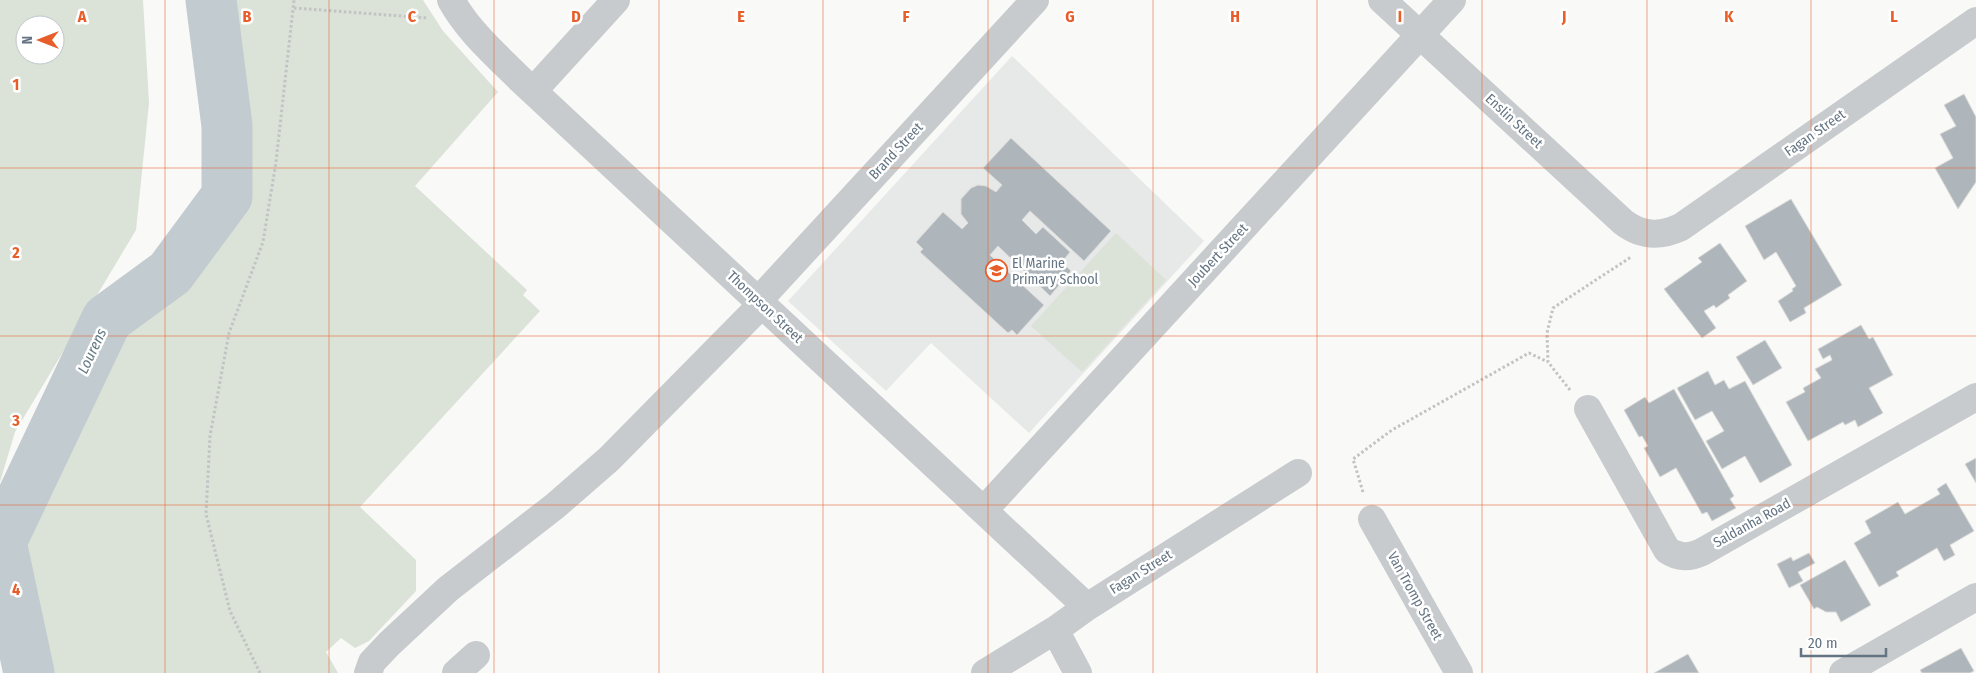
<svg xmlns="http://www.w3.org/2000/svg" width="1976" height="673" font-family="'Fira Sans Condensed',sans-serif">
<style>
.built{fill:#e7e8e8}
.green{fill:#dbe2d8;fill-rule:evenodd}
.lines{fill:none;stroke-linecap:round;stroke-linejoin:round}
.river{stroke:#c2cbd0;stroke-width:51}
.building{fill:#aeb6bc;stroke:#dbdbd9}
.path{stroke:#c1c3c5;stroke-width:3;stroke-dasharray:2.5 2.5;stroke-linecap:butt}
.street{stroke:#c7cbce;stroke-width:28}
.grid{fill:none;stroke:#e75e2a;stroke-width:1;stroke-opacity:0.55}
.labels{text-anchor:middle;dominant-baseline:central;stroke-width:5;stroke-linejoin:round;paint-order:stroke}
.street-label{font-size:14px;fill:#647483;stroke:#fff}
.poi-label{font-size:14px;fill:#647483;stroke:#fff;text-anchor:start}
.water-label{font-size:15px;font-style:italic;fill:#647a83;stroke:#fff}
.grid-label{font-size:16px;text-anchor:middle;font-weight:bold;fill:#e75e2a;stroke:#fff;stroke-width:5;stroke-linejoin:round;paint-order:stroke}
</style>
<rect width="100%" height="100%" fill="#f9f9f7"/>
<!-- built -->
<path class="built" d="M 1012,56 L 1204,241 L 1029,433 L 931,343 L 886,391 L 788,301 Z"/>
<!-- green -->
<path class="green" d="M 0,0 L 143,0 L 149,103 L 136,230 L 15,432 L 0,482 ZM 25,25 L 55,25 L 55,55 L 25,55 Z
M 211,0 L 423,0 L 443,31 L 498,92 L 415,186 L 527,290 L 523,295 L 540,311 L 360,507 L 416,560 L 416,591 L 369,641 L 355,648 L 341,638 L 326,652 L 338,673 L 30,673 L 1,542 L 43,454 L 77,372 L 108,320 L 171,273 L 227,196 L 227,126 Z
M 1116,233 L 1166,280 L 1082,372 L 1031,326 Z"/>
<g class="lines">
<!-- river -->
<path class="river" d="M 29,673 L 1,542 L 107,319 L 170,273 L 227,196 L 227,126 L 211,0"/>
</g>
<!-- building -->
<path class="building" d="M 1964,94 L 1976,117 L 1976,182 L 1958,209 L 1935,168 L 1953,158 L 1940,134 L 1956,126 L 1944,105 Z
M 1011,138 L 1111,231 L 1084,261 L 1030,211 L 1022,220 L 1036,234 L 1043,227 L 1070,252 L 1062,262 L 1071,271 L 1050,296 L 998,246 L 990,255 L 1044,305 L 1017,335 L 1012,330 L 1008,333 L 920,252 L 923,249 L 916,242 L 943,212 L 962,229 L 968,223 L 961,214 L 961,199 L 971,188 L 978,185 L 986,186 L 996,192 L 1002,185 L 983,168 Z
M 1791,199 L 1842,285 L 1804,308 L 1806,313 L 1790,322 L 1778,301 L 1793,291 L 1792,289 L 1796,286 L 1776,252 L 1764,260 L 1745,226 Z
M 1720,243 L 1747,281 L 1728,295 L 1730,298 L 1716,308 L 1714,305 L 1704,311 L 1716,328 L 1702,338 L 1664,289 L 1702,262 L 1698,258 Z
M 1861,325 L 1869,339 L 1873,337 L 1893,375 L 1869,388 L 1883,413 L 1858,427 L 1855,420 L 1845,425 L 1843,422 L 1808,441 L 1786,402 L 1805,392 L 1803,388 L 1821,378 L 1815,369 L 1832,360 L 1830,355 L 1823,359 L 1818,349 Z
M 1765,340 L 1782,368 L 1753,385 L 1736,357 Z
M 1708,371 L 1715,385 L 1724,380 L 1729,389 L 1745,381 L 1792,465 L 1760,483 L 1745,456 L 1722,469 L 1706,441 L 1724,431 L 1712,411 L 1695,420 L 1677,388 Z
M 1674,389 L 1734,496 L 1730,499 L 1736,508 L 1712,521 L 1707,512 L 1702,514 L 1676,468 L 1660,477 L 1644,448 L 1648,446 L 1642,436 L 1639,437 L 1624,410 L 1645,397 L 1649,403 Z
M 1976,458 L 1976,483 L 1965,464 Z
M 1946,483 L 1974,531 L 1950,545 L 1955,555 L 1944,561 L 1937,548 L 1896,572 L 1899,576 L 1879,587 L 1854,543 L 1871,533 L 1865,521 L 1898,502 L 1905,514 L 1940,494 L 1937,489 Z
M 1809,553 L 1815,563 L 1798,572 L 1803,581 L 1789,588 L 1777,564 L 1791,557 L 1793,561 Z
M 1845,560 L 1871,605 L 1841,622 L 1836,612 L 1826,612 L 1817,607 L 1814,609 L 1800,585 Z
M 1961,648 L 1974,671 L 1970,673 L 1922,673 L 1920,670 Z
M 1688,654 L 1699,673 L 1654,673 Z"/>
<g class="lines">
<!-- path -->
<path class="path" d="M 294,8 L 428,18
M 1570,390 L 1548,362 L 1547,333 L 1553,308 L 1631,257
M 1363,492 L 1353,459 L 1392,430 L 1529,353 L 1548,362
M 260,673 L 230,611 L 206,514 L 210,436 L 229,333 L 263,242 L 276,162 L 294,0"/>
<!-- street -->
<path class="street" d="M 451,0 C 468,31 496,55 521,80 L 1087,607
M 1382,0 L 1623,222 C 1641,236 1660,237 1681,227 L 1976,21
M 533,91 L 616,0
M 758,301 L 1035,0
M 1588,409 L 1667,550 C 1679,558 1689,558 1702,552 L 1976,397
M 984,510 L 1452,0
M 1372,519 L 1459,673
M 1055,630 L 1078,673
M 368,673 L 372,662 L 389,644 L 448,589 L 555,506 L 609,459 L 762,304
M 456,673 L 476,655
M 985,673 L 1055,630 L 1087,607 L 1298,473
M 1843,673 L 1976,597"/>
</g>
<!-- grid -->
<path class="grid" d="M 165,0 L 165,673M 329,0 L 329,673M 494,0 L 494,673M 659,0 L 659,673M 823,0 L 823,673M 988,0 L 988,673M 1153,0 L 1153,673M 1317,0 L 1317,673M 1482,0 L 1482,673M 1647,0 L 1647,673M 1811,0 L 1811,673M 0,168 L 1976,168M 0,336 L 1976,336M 0,505 L 1976,505"/>
<!-- icons -->
<defs>
<symbol id="school-ring" viewBox="-11 -11 22 22"><circle r="9.5" fill="#fff" stroke="#e75e2a" stroke-width="1.5"/><path d="M0-5L7-2L0 1L-7-2ZM-4 1L0 2.5L4 1V4Q0 6-4 4Z" fill="#e75e2a"/></symbol>
</defs>
<g fill-rule="evenodd">
<use href="#school-ring" x="984" y="258" width="25" height="25"/>
</g>
<g class="labels">
<!-- street labels -->
<g class="street-label">
<text transform="translate(1514 121) rotate(43)">Enslin Street</text>
<text transform="translate(1815 133) rotate(-35)">Fagan Street</text>
<text transform="translate(896 151) rotate(-47)">Brand Street</text>
<text transform="translate(1218 255) rotate(-47)">Joubert Street</text>
<text transform="translate(765 307) rotate(43)">Thompson Street</text>
<text transform="translate(1752 523) rotate(-29)">Saldanha Road</text>
<text transform="translate(1141 572) rotate(-32)">Fagan Street</text>
<text transform="translate(1415 596) rotate(61)">Van Tromp Street</text>
</g>
<!-- poi labels -->
<g class="poi-label">
<text x="1012" y="263">El Marine<tspan x="1012" dy="16">Primary School</tspan></text>
</g>
<!-- water labels -->
<g class="water-label">
<text transform="translate(92 351) rotate(-65)">Lourens</text>
</g>
</g>
<g class="grid-label">
<text x="82" y="22">A</text>
<text x="247" y="22">B</text>
<text x="412" y="22">C</text>
<text x="576" y="22">D</text>
<text x="741" y="22">E</text>
<text x="906" y="22">F</text>
<text x="1070" y="22">G</text>
<text x="1235" y="22">H</text>
<text x="1400" y="22">I</text>
<text x="1564" y="22">J</text>
<text x="1729" y="22">K</text>
<text x="1894" y="22">L</text>
<text x="16" y="90">1</text>
<text x="16" y="258">2</text>
<text x="16" y="426">3</text>
<text x="16" y="595">4</text>
</g>
<!-- north arrow -->
<g transform="translate(40 40) rotate(270)"><circle r="24" fill="#ffffff" stroke="#c1c7cd"/>
<path d="M0-4L9 19L0 12L-9 19Z" fill="#e75e2a"/>
<text y="-8" font-size="14" font-weight="bold" text-anchor="middle" fill="#647483">N</text>
</g>
<!-- scale -->
<path d="M1801 648v8h85v-8" fill="none" stroke="#647483" stroke-width="2.5"/>
<text x="1808" y="648" font-size="15" fill="#647483" stroke="#ffffff" stroke-width="4" paint-order="stroke">20 m</text>
</svg>
